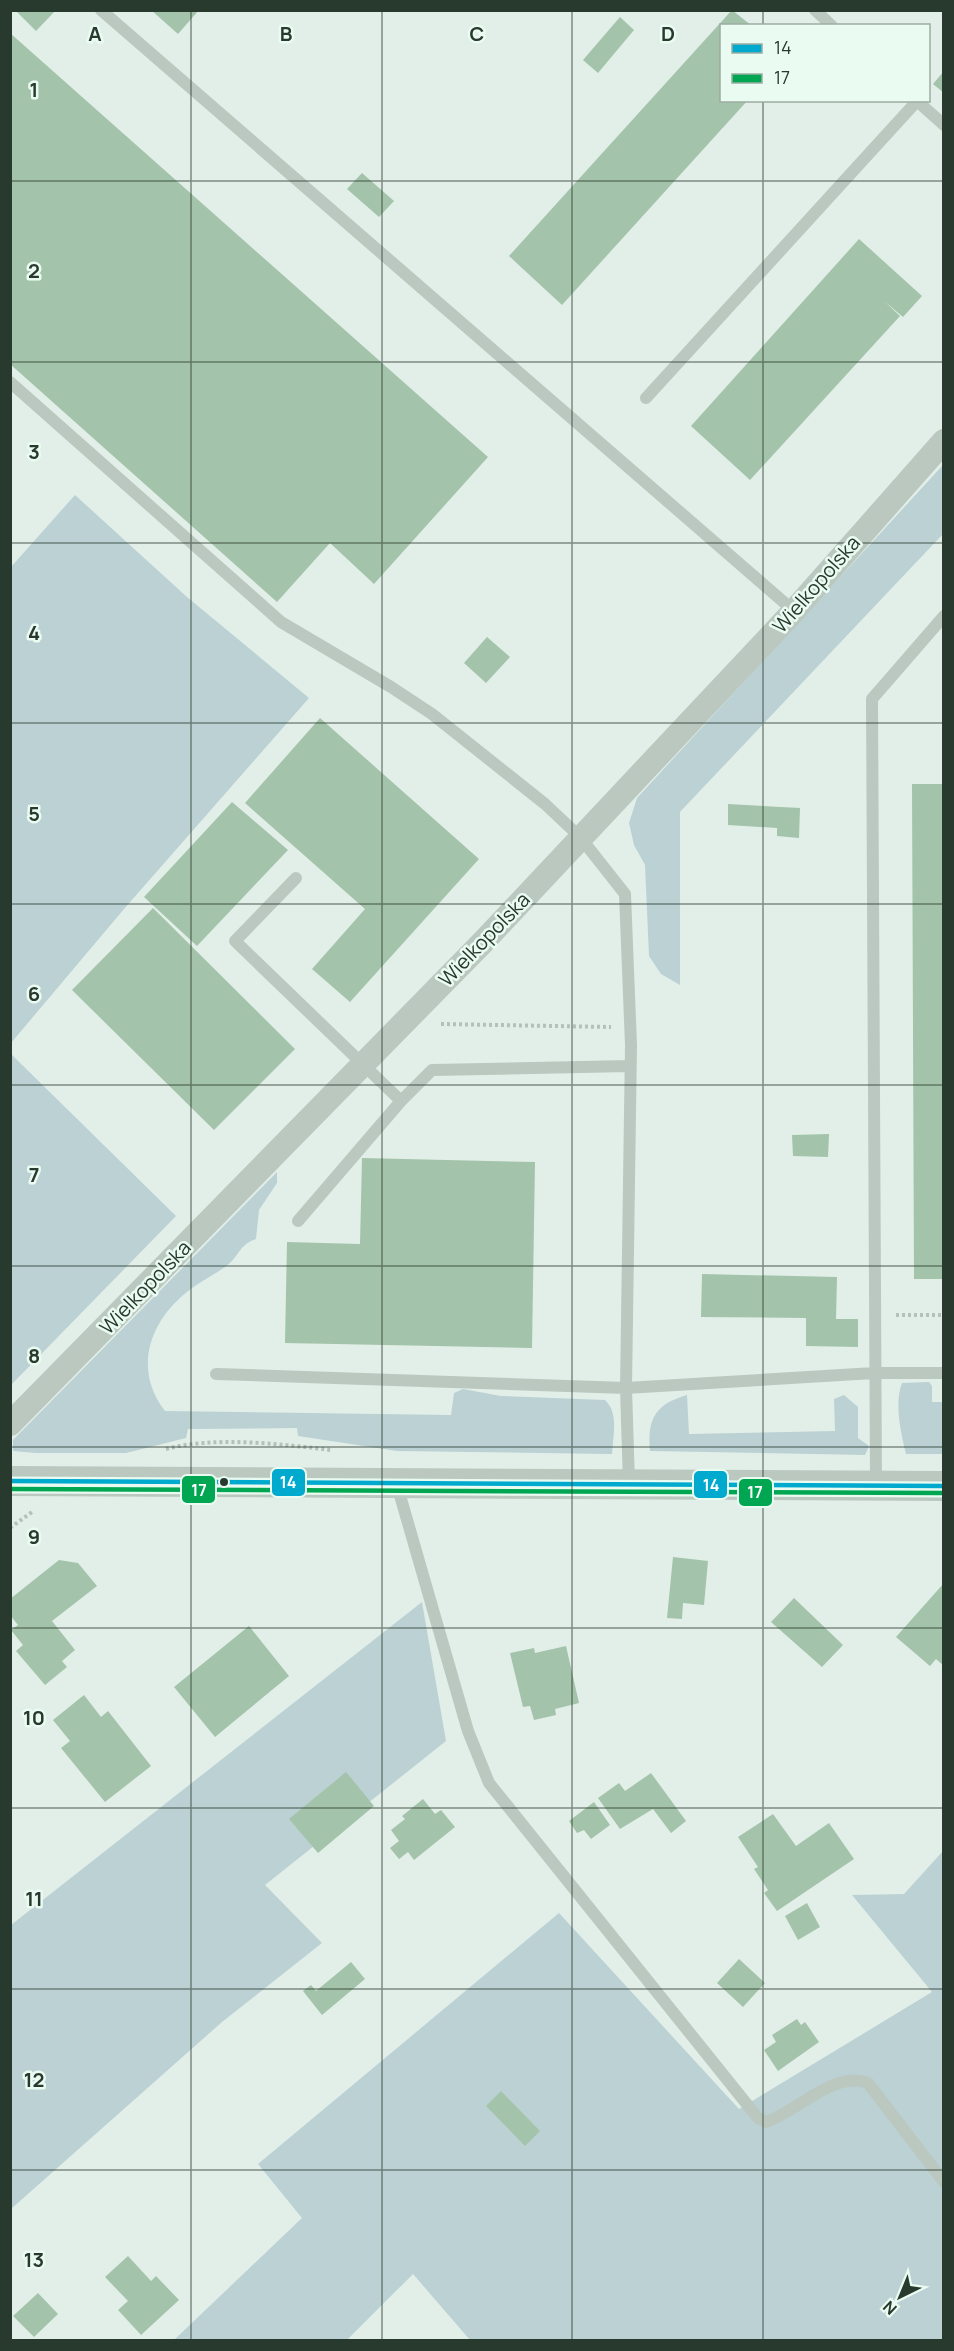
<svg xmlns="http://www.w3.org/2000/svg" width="954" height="2351" font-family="Manrope,sans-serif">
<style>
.green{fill:#bcd1d4}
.building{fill:#a3c3aa}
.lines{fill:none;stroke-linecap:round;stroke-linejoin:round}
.path{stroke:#b3c1b8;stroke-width:4;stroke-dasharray:3 3;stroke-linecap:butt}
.service{stroke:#bbc8c0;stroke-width:12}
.minor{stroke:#bbc8c0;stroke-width:24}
.tertiary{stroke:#bbc8c0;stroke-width:30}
.bus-1-casing{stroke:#eafbf2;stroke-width:9}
.bus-2-casing{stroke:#eafbf2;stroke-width:9}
.bus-1{stroke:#00a9ce;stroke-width:4.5}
.bus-2{stroke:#00a651;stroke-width:4.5}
.grid{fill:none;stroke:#28392d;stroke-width:1.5;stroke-opacity:0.55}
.bus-dot{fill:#28392d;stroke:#eafbf2;stroke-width:2}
.labels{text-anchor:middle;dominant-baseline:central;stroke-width:5;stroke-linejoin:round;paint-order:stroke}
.street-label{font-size:20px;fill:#28392d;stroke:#eafbf2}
.grid-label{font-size:20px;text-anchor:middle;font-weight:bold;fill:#28392d;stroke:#eafbf2;stroke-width:5;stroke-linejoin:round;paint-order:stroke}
.line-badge{stroke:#eafbf2;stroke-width:2}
.badge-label{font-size:16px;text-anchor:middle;font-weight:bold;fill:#fff}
</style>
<rect width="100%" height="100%" fill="#e2efe8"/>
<!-- green -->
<path class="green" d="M 943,465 L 943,534 L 680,812 L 680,985 L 661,974 L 649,956 L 645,865 L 634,845 L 629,823 L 637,798 Z
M 75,495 L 187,597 L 309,698 L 124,909 L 11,1043 L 11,567 Z
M 11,1054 L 176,1216 L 11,1385 L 10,1385 Z
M 277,1172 L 277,1183 L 259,1210 L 256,1239 C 241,1244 240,1253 230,1263 C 217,1274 200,1281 187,1292 C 149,1322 133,1370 165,1411 L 451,1415 L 454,1393 L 463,1389 L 501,1396 L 605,1400 C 619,1413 613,1435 612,1454 L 397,1451 L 298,1436 L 297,1428 L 188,1429 L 186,1438 L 126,1453 L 36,1453 L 13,1451 L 13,1440 Z
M 929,1382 L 932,1386 L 932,1402 L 943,1402 L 943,1454 L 906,1454 C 901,1433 894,1404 902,1383 Z
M 687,1395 L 689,1434 L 835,1431 L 834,1399 L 844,1395 L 858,1407 L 858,1438 L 869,1446 L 865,1455 L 650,1451 C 647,1418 656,1404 687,1395 Z
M 422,1602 L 446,1741 L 265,1885 L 322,1943 L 222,2022 L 11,2209 L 11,1925 Z
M 943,1851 L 943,2340 L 470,2340 L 413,2274 L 347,2340 L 174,2340 L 302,2218 L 258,2164 L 559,1913 L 739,2109 L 932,1992 L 852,1895 L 904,1894 Z"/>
<!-- building -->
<path class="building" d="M 15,10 L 56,10 L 36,31 Z
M 151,10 L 199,10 L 178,34 Z
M 732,10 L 752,26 L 722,26 L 722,100 L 748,100 L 562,305 L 509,256 Z
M 620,17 L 634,30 L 598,73 L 583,60 Z
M 10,33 L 488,457 L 374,584 L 330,543 L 277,602 L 10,364 Z
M 944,71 L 944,93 L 933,84 Z
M 362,173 L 394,201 L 379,217 L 347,189 Z
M 859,239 L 922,296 L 903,317 L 884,301 L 900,316 L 750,480 L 691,426 Z
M 487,637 L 510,657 L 486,683 L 464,663 Z
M 320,718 L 479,859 L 350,1002 L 312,969 L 365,909 L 245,803 Z
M 912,784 L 944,784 L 944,1279 L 914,1279 Z
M 232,802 L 288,850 L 197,946 L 144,897 Z
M 728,804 L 800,808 L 799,838 L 777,836 L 777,828 L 728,825 Z
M 153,908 L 295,1049 L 214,1130 L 72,990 Z
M 829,1134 L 828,1157 L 793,1156 L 792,1135 Z
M 362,1158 L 535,1162 L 532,1348 L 285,1343 L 287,1242 L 360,1244 Z
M 702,1274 L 837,1277 L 836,1319 L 858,1319 L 858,1347 L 806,1346 L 806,1318 L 701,1317 Z
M 673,1557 L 708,1561 L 704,1605 L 683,1603 L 682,1619 L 667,1618 Z
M 59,1560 L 78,1563 L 97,1586 L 52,1621 L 75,1650 L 62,1661 L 67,1667 L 45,1685 L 16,1651 L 23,1645 L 11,1630 L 18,1625 L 10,1615 L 10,1599 Z
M 944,1583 L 944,1666 L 936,1659 L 930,1666 L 896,1637 Z
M 794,1598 L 843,1645 L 822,1667 L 771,1622 Z
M 249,1626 L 289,1676 L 215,1737 L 174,1687 Z
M 566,1646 L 579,1703 L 555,1709 L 556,1715 L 534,1720 L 530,1706 L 523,1707 L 510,1653 L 534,1648 L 535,1653 Z
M 84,1695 L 101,1717 L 108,1711 L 151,1766 L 105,1802 L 61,1748 L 70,1741 L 53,1720 Z
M 346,1772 L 374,1806 L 318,1853 L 289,1819 Z
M 651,1773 L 686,1821 L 671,1833 L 653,1809 L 620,1829 L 598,1798 L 619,1783 L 625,1791 Z
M 423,1799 L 435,1814 L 441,1810 L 455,1827 L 414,1860 L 408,1852 L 399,1859 L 390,1848 L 399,1841 L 391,1830 L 405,1819 L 402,1816 Z
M 594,1802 L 610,1825 L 591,1839 L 584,1830 L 577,1833 L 569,1821 Z
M 773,1814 L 796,1846 L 829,1823 L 854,1859 L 777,1911 L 764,1893 L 768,1890 L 754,1869 L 758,1867 L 738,1837 Z
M 807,1903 L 820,1927 L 798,1940 L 785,1916 Z
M 739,1959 L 765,1983 L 743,2007 L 717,1983 Z
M 351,1962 L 365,1979 L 322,2015 L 303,1991 L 311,1985 L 316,1991 Z
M 797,2019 L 801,2025 L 805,2022 L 819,2042 L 778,2071 L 764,2050 L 776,2042 L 772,2035 Z
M 501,2091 L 540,2131 L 525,2146 L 486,2106 Z
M 128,2256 L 151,2281 L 156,2276 L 179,2300 L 141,2335 L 118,2310 L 128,2301 L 105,2277 Z
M 38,2293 L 58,2314 L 34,2337 L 13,2316 Z"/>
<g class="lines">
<!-- path -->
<path class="path" d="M 441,1024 L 611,1027
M 896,1315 L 944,1315
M 166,1449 C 215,1436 280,1444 331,1450
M 10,1528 L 32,1512"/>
<!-- service -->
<path class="service" d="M 101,10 L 794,611
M 815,10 L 832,26
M 916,100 L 944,125
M 10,382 L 281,622 L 391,687 L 432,714 L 545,804 L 580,837 L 625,894 L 631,1045 L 626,1388 L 216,1374
M 646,398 L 917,101
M 296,878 L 235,941 L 401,1101
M 298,1221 L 401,1101 L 432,1070 L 630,1066
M 629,1484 L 626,1388 L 874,1373 L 944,1373
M 397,1485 L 468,1731 L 489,1783 L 758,2118 L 766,2122 C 798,2111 835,2070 868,2083 L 944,2182
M 876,1486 L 872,699 L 944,616"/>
<!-- minor -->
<path class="minor" d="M 10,1424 L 484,941 L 794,611 L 944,441"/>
<!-- tertiary -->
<path class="tertiary" d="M 10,1481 L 944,1486"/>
<defs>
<path id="bus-1" d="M 10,1481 L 944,1486"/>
<path id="bus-2" d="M 10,1489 L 944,1493"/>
</defs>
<!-- bus-1 casing -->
<use href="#bus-1" class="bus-1-casing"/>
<!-- bus-2 casing -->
<use href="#bus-2" class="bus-2-casing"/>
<!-- bus-1 -->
<use href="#bus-1" class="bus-1"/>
<!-- bus-2 -->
<use href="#bus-2" class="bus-2"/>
</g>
<!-- grid -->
<path class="grid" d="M 191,10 L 191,2340M 382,10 L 382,2340M 572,10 L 572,2340M 763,10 L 763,26M 763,100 L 763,2340M 10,181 L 944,181M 10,362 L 944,362M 10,543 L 944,543M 10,723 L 944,723M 10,904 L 944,904M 10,1085 L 944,1085M 10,1266 L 944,1266M 10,1447 L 944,1447M 10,1628 L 944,1628M 10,1808 L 944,1808M 10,1989 L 944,1989M 10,2170 L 944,2170"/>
<!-- markers -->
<circle class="bus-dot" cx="224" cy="1482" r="5"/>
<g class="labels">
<!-- street labels -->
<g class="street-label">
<text transform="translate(816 584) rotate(-49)">Wielkopolska</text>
<text transform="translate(484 939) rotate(-46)">Wielkopolska</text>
<text transform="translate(145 1287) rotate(-46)">Wielkopolska</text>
</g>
</g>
<g class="grid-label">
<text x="95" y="41">A</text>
<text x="286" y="41">B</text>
<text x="477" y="41">C</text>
<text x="668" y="41">D</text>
<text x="34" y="97">1</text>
<text x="34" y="278">2</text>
<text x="34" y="459">3</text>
<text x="34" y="640">4</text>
<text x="34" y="821">5</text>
<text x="34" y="1001">6</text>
<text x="34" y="1182">7</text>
<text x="34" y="1363">8</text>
<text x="34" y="1544">9</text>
<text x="34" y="1725">10</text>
<text x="34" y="1906">11</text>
<text x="34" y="2087">12</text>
<text x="34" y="2267">13</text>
</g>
<g class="line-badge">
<rect x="271" y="1468" width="35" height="29" rx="6" fill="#00a9ce"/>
<rect x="693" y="1470" width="35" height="29" rx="6" fill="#00a9ce"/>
<rect x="181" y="1475" width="35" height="29" rx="6" fill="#00a651"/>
<rect x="738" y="1478" width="35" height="29" rx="6" fill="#00a651"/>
</g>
<g class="badge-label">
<text x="288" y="1488">14</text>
<text x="711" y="1491">14</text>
<text x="199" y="1496">17</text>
<text x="755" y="1498">17</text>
</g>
<!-- border -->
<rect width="954" height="2351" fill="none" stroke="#28392d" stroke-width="24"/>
<!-- legend -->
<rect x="720" y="24" width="210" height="78" fill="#eafbf2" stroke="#9cada3" stroke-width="1.5"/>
<rect x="732" y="44" width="30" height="9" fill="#00a9ce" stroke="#9cada3" stroke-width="1.5"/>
<text x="774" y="54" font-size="18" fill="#28392d">14</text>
<rect x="732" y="74" width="30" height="9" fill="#00a651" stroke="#9cada3" stroke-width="1.5"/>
<text x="774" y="84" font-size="18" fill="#28392d">17</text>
<!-- north arrow -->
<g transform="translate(900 2297) rotate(223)" stroke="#eafbf2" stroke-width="4.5" paint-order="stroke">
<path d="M0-4.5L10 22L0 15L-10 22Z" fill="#28392d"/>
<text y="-9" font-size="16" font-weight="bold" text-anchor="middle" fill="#28392d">N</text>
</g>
</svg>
